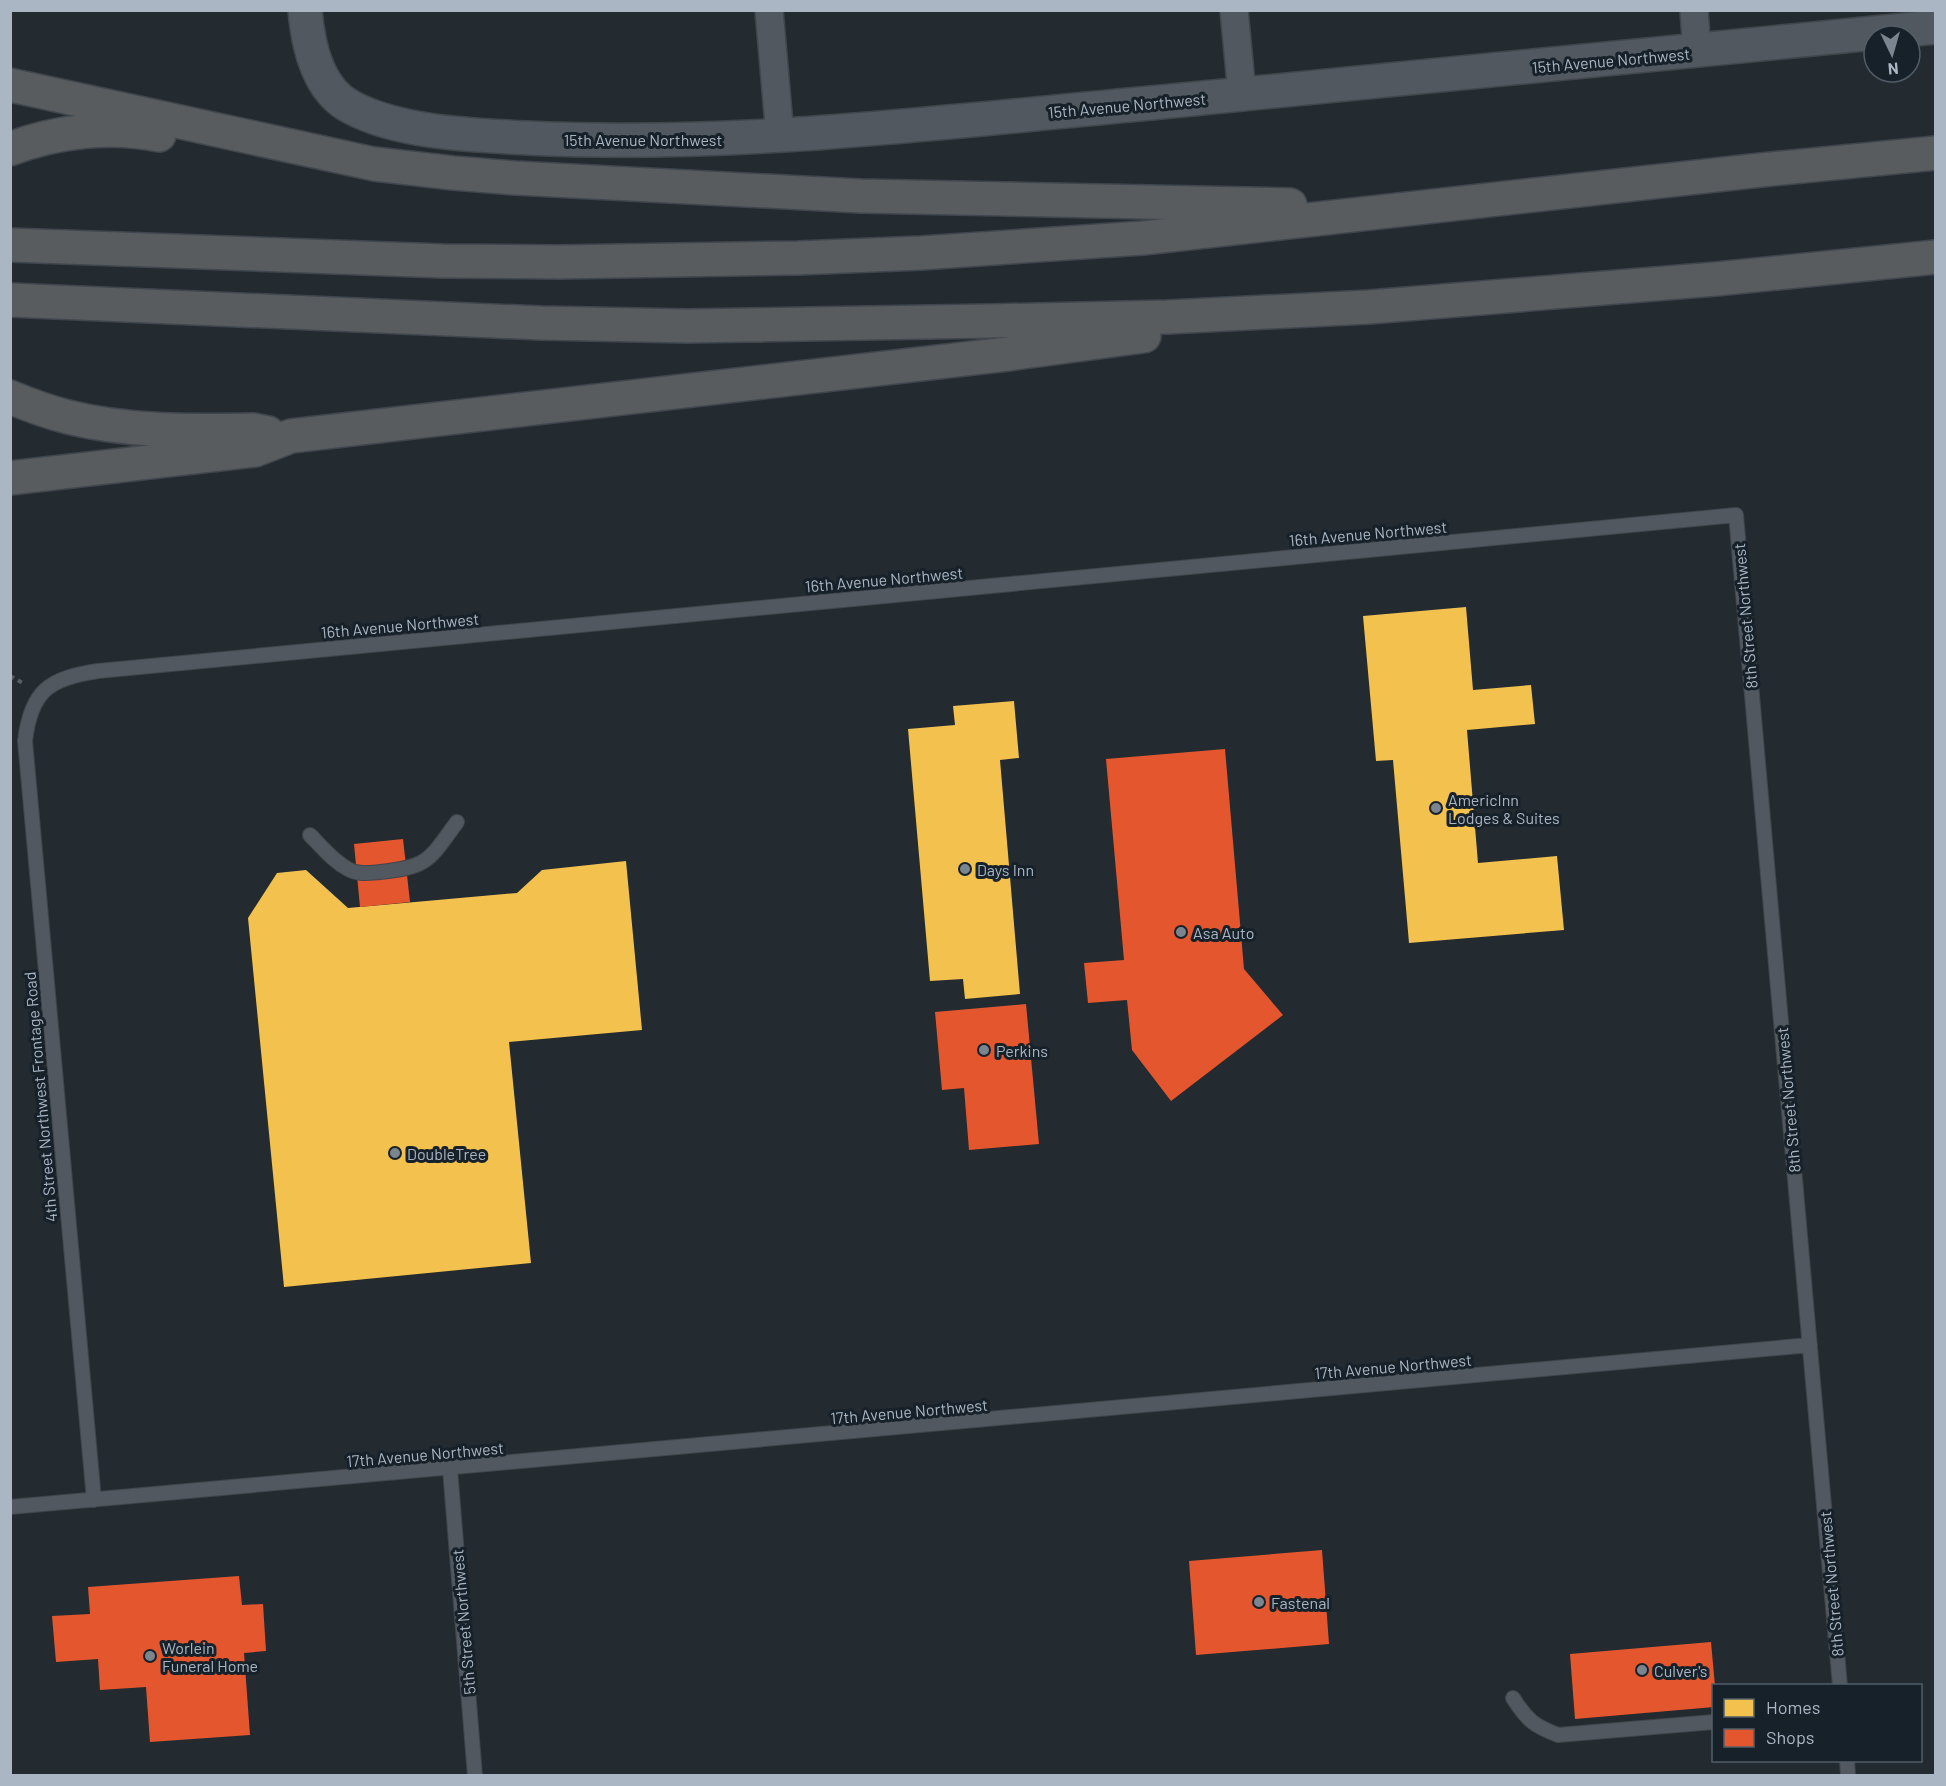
<svg xmlns="http://www.w3.org/2000/svg" width="1946" height="1786" font-family="Barlow,sans-serif">
<style>
.homes{fill:#f2c14e}
.shops{fill:#e4572e}
.lines{fill:none;stroke-linecap:round;stroke-linejoin:round}
.service-casing{stroke:#40464b;stroke-width:16}
.minor-casing{stroke:#40464b;stroke-width:30}
.tertiary-casing{stroke:#40464b;stroke-width:36}
.motorway-casing{stroke:#3f464d;stroke-width:36}
.path{stroke:#555c62;stroke-width:4;stroke-dasharray:4.5 4.5;stroke-linecap:butt}
.service{stroke:#52585f;stroke-width:14}
.minor{stroke:#52585f;stroke-width:27}
.tertiary{stroke:#52585f;stroke-width:33}
.motorway{stroke:#585c5e;stroke-width:33}
.poi-dot{fill:#7b8590;stroke:#17212a;stroke-width:2}
.labels{text-anchor:middle;dominant-baseline:central;stroke-width:6;stroke-linejoin:round;paint-order:stroke}
.street-label{font-size:16px;fill:#aab6c4;stroke:#17212a}
.poi-label{font-size:16px;fill:#aab6c4;stroke:#17212a;text-anchor:start}
</style>
<rect width="100%" height="100%" fill="#232a30"/>
<!-- homes -->
<path class="homes" d="M 1466,607 L 1473,690 L 1531,685 L 1535,724 L 1467,730 L 1478,863 L 1557,856 L 1564,930 L 1409,943 L 1393,760 L 1376,761 L 1363,616 Z
M 1014,701 L 1019,758 L 1000,760 L 1020,994 L 965,999 L 963,979 L 930,981 L 908,729 L 955,725 L 953,706 Z
M 626,861 L 642,1030 L 509,1042 L 531,1263 L 284,1287 L 248,918 L 277,873 L 306,870 L 348,908 L 517,893 L 542,870 Z"/>
<!-- shops -->
<path class="shops" d="M 1225,749 L 1244,969 L 1283,1015 L 1171,1101 L 1132,1050 L 1127,1000 L 1088,1003 L 1084,963 L 1124,960 L 1106,759 Z
M 403,839 L 410,902 L 360,907 L 354,844 Z
M 1026,1004 L 1039,1144 L 969,1150 L 964,1088 L 942,1090 L 935,1012 Z
M 1322,1550 L 1329,1644 L 1196,1655 L 1189,1561 Z
M 239,1576 L 242,1605 L 263,1604 L 266,1651 L 244,1653 L 250,1735 L 150,1742 L 146,1687 L 100,1690 L 98,1659 L 56,1662 L 52,1616 L 90,1614 L 88,1587 Z
M 1711,1642 L 1715,1686 L 1714,1707 L 1575,1719 L 1570,1654 Z"/>
<g class="lines">
<defs>
<path id="service" d="M 310,835 C 322,847 333,861 348,869 C 358,875 369,873 380,872 C 429,867 429,860 457,822
M 450,1469 L 475,1776
M 94,1500 L 25,741 C 31,690 50,678 98,671 L 1736,515 L 1840,1686
M 10,1507 L 1810,1345
M 1513,1698 C 1527,1720 1534,1726 1558,1735 L 1714,1722
M 1847,1760 L 1848,1776"/>
<path id="minor" d="M 769,10 L 780,136
M 1234,10 L 1242,94
M 1694,10 L 1697,52"/>
<path id="tertiary" d="M 305,10 C 308,45 318,90 351,107 C 399,133 472,135 527,138 C 735,148 943,122 1151,103 C 1412,78 1674,54 1936,27"/>
<path id="motorway" d="M 10,85 L 374,164 L 453,173 L 515,178 L 861,196 L 1290,205
M 10,149 C 56,131 111,125 159,135
M 10,245 L 443,261 L 560,262 L 798,258 L 921,253 L 1143,238 L 1761,170 L 1936,153
M 10,300 L 541,323 L 687,326 L 990,321 L 1168,317 L 1369,307 L 1716,279 L 1936,257
M 10,397 C 29,405 48,412 68,417 C 128,432 191,431 253,430 L 268,433
M 10,478 L 255,450 L 291,436 L 1008,354 L 1144,336"/>
</defs>
<!-- service casing -->
<use href="#service" class="service-casing"/>
<!-- minor casing -->
<use href="#minor" class="minor-casing"/>
<!-- tertiary casing -->
<use href="#tertiary" class="tertiary-casing"/>
<!-- motorway casing -->
<use href="#motorway" class="motorway-casing"/>
<!-- path -->
<path class="path" d="M 10,676 L 23,683"/>
<!-- service -->
<use href="#service" class="service"/>
<!-- minor -->
<use href="#minor" class="minor"/>
<!-- tertiary -->
<use href="#tertiary" class="tertiary"/>
<!-- motorway -->
<use href="#motorway" class="motorway"/>
</g>
<!-- markers -->
<g class="poi-dot">
<circle cx="1436" cy="808" r="6"/>
<circle cx="965" cy="869" r="6"/>
<circle cx="1181" cy="932" r="6"/>
<circle cx="984" cy="1050" r="6"/>
<circle cx="395" cy="1153" r="6"/>
<circle cx="1259" cy="1602" r="6"/>
<circle cx="150" cy="1656" r="6"/>
<circle cx="1642" cy="1670" r="6"/>
</g>
<g class="labels">
<!-- street labels -->
<g class="street-label">
<text transform="translate(1611 60) rotate(-5)">15th Avenue Northwest</text>
<text transform="translate(1127 105) rotate(-5)">15th Avenue Northwest</text>
<text x="643" y="139">15th Avenue Northwest</text>
<text transform="translate(1368 533) rotate(-5)">16th Avenue Northwest</text>
<text transform="translate(884 579) rotate(-5)">16th Avenue Northwest</text>
<text transform="translate(1745 616) rotate(-95)">8th Street Northwest</text>
<text transform="translate(400 625) rotate(-5)">16th Avenue Northwest</text>
<text transform="translate(40 1097) rotate(-95)">4th Street Northwest Frontage Road</text>
<text transform="translate(1788 1100) rotate(-95)">8th Street Northwest</text>
<text transform="translate(1393 1366) rotate(-5)">17th Avenue Northwest</text>
<text transform="translate(909 1411) rotate(-5)">17th Avenue Northwest</text>
<text transform="translate(425 1454) rotate(-5)">17th Avenue Northwest</text>
<text transform="translate(1831 1584) rotate(-95)">8th Street Northwest</text>
<text transform="translate(463 1622) rotate(-95)">5th Street Northwest</text>
</g>
<!-- poi labels -->
<g class="poi-label">
<text x="1448" y="799">AmericInn<tspan x="1448" dy="18">Lodges &amp; Suites</tspan></text>
<text x="977" y="869">Days Inn</text>
<text x="1193" y="932">Asa Auto</text>
<text x="996" y="1050">Perkins</text>
<text x="407" y="1153">DoubleTree</text>
<text x="1271" y="1602">Fastenal</text>
<text x="162" y="1647">Worlein<tspan x="162" dy="18">Funeral Home</tspan></text>
<text x="1654" y="1670">Culver's</text>
</g>
</g>
<!-- border -->
<rect width="1946" height="1786" fill="none" stroke="#aab6c4" stroke-width="24"/>
<!-- legend -->
<rect x="1712" y="1684" width="210" height="78" fill="#17212a" stroke="#525d68" stroke-width="1.5"/>
<rect x="1724" y="1699" width="30" height="18" fill="#f2c14e" stroke="#525d68" stroke-width="1.5"/>
<text x="1766" y="1714" font-size="18" fill="#aab6c4">Homes</text>
<rect x="1724" y="1729" width="30" height="18" fill="#e4572e" stroke="#525d68" stroke-width="1.5"/>
<text x="1766" y="1744" font-size="18" fill="#aab6c4">Shops</text>
<!-- north arrow -->
<g transform="translate(1892 54) rotate(175)"><circle r="28" fill="#17212a" stroke="#525d68" stroke-width="1.5"/>
<path d="M0-4.5L10 22L0 15L-10 22Z" fill="#7b8590"/>
<text y="-9" font-size="16" font-weight="bold" text-anchor="middle" fill="#aab6c4">N</text>
</g>
</svg>
